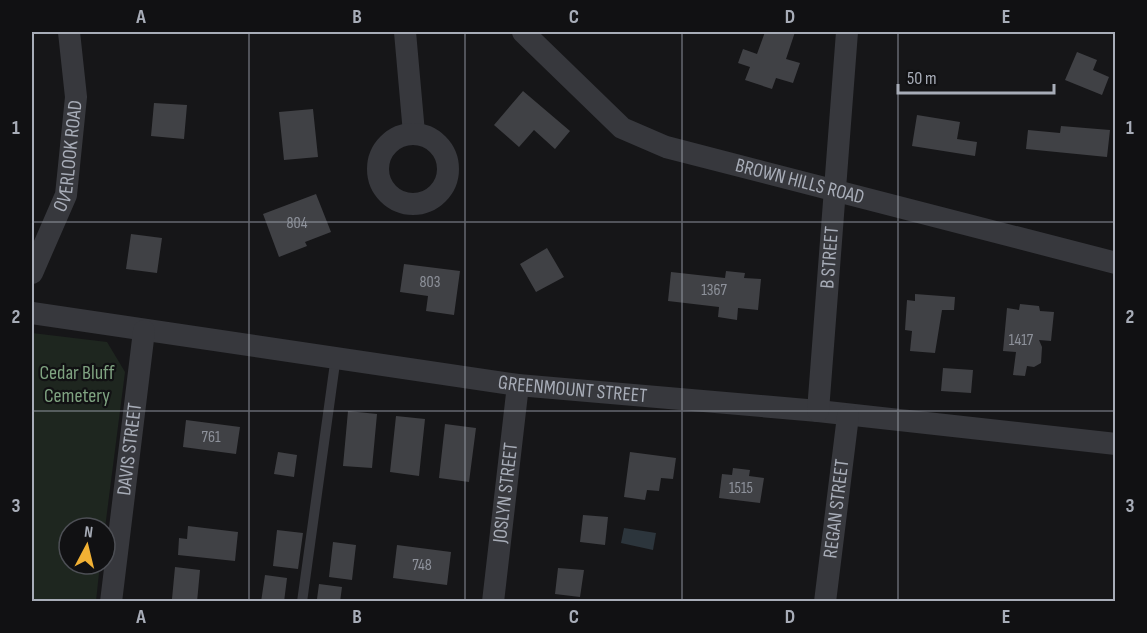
<svg xmlns="http://www.w3.org/2000/svg" width="1147" height="633" font-family="'Sofia Sans Condensed',sans-serif">
<style>
.green{fill:#1e261f}
.water{fill:#2c353c}
.building{fill:#404145}
.lines{fill:none;stroke-linecap:round;stroke-linejoin:round}
.lane{stroke:#37383d;stroke-width:10}
.street{stroke:#37383d;stroke-width:22}
.grid{fill:none;stroke:#a8adb8;stroke-width:1.5;stroke-opacity:0.55}
.labels{text-anchor:middle;dominant-baseline:central;stroke-width:4.5;stroke-linejoin:round;paint-order:stroke}
.number-label{font-size:16px;fill:#8e929b}
.street-label{font-size:20px;fill:#a8adb8;stroke:#111113}
.park-label{font-size:20px;fill:#7fa381;stroke:#111113}
.neatline{fill:none;stroke:#a8adb8;stroke-width:2}
.grid-label{font-size:20px;text-anchor:middle;font-weight:bold;fill:#a8adb8}
</style>
<rect width="100%" height="100%" fill="#161618"/>
<!-- green -->
<path class="green" d="M 32,333 L 107,342 L 125,372 L 105,528 L 69,528 L 69,564 L 100,564 L 96,601 L 32,601 Z"/>
<!-- water -->
<path class="water" d="M 624,528 L 656,533 L 653,550 L 621,543 Z"/>
<!-- building -->
<path class="building" d="M 765,32 L 795,32 L 786,59 L 800,63 L 793,83 L 776,78 L 772,89 L 745,80 L 750,67 L 738,63 L 743,49 L 757,54 Z
M 1077,52 L 1097,60 L 1093,70 L 1109,77 L 1102,95 L 1065,80 Z
M 523,91 L 570,131 L 555,149 L 534,130 L 519,147 L 494,125 Z
M 154,103 L 187,105 L 184,139 L 151,136 Z
M 313,109 L 318,157 L 284,160 L 279,112 Z
M 917,115 L 960,122 L 957,139 L 977,142 L 975,156 L 912,146 Z
M 1061,126 L 1110,130 L 1107,157 L 1026,149 L 1028,130 L 1060,133 Z
M 316,194 L 331,232 L 305,242 L 307,246 L 279,257 L 263,214 Z
M 131,234 L 162,238 L 157,273 L 126,269 Z
M 547,248 L 564,277 L 536,292 L 520,264 Z
M 404,264 L 460,271 L 454,315 L 426,311 L 428,296 L 400,292 Z
M 726,271 L 745,273 L 744,278 L 761,279 L 758,310 L 738,308 L 737,320 L 718,317 L 719,307 L 668,301 L 671,272 L 725,278 Z
M 915,294 L 955,297 L 954,310 L 942,310 L 935,353 L 910,351 L 912,331 L 905,330 L 907,300 L 915,301 Z
M 1020,304 L 1039,306 L 1040,311 L 1054,312 L 1051,341 L 1039,340 L 1042,347 L 1041,363 L 1034,367 L 1027,366 L 1025,376 L 1013,375 L 1016,352 L 1003,351 L 1007,308 L 1019,310 Z
M 943,368 L 973,370 L 971,393 L 941,391 Z
M 348,411 L 377,414 L 372,468 L 343,466 Z
M 396,416 L 425,419 L 419,476 L 390,472 Z
M 186,420 L 240,427 L 236,454 L 183,447 Z
M 445,424 L 476,428 L 469,482 L 439,478 Z
M 278,452 L 297,455 L 294,477 L 274,474 Z
M 630,452 L 676,458 L 673,479 L 661,478 L 659,491 L 647,490 L 645,500 L 624,497 Z
M 733,468 L 750,470 L 749,476 L 764,478 L 760,503 L 719,498 L 722,474 L 732,475 Z
M 583,515 L 608,517 L 605,545 L 580,542 Z
M 188,526 L 238,532 L 235,561 L 178,555 L 179,538 L 187,539 Z
M 277,530 L 303,533 L 298,569 L 273,566 Z
M 333,542 L 356,545 L 352,580 L 329,577 Z
M 397,545 L 451,552 L 447,585 L 393,578 Z
M 175,567 L 200,570 L 197,602 L 172,599 Z
M 558,568 L 584,570 L 580,597 L 555,594 Z
M 265,575 L 287,578 L 284,602 L 261,602 Z
M 319,584 L 342,587 L 340,602 L 317,599 Z"/>
<g class="lines">
<!-- lane -->
<path class="lane" d="M 302,602 L 336,356"/>
<!-- street -->
<g class="street">
<path d="M 405,32 L 414,133"/>
<path id="s1" d="M 523,32 L 622,128 L 666,147 L 1116,263"/>
<circle cx="413" cy="169" r="35"/>
<path id="s2" d="M 32,273 L 66,195 L 76,97 L 69,32"/>
<path id="s3" d="M 32,313 L 518,385 L 818,411 L 1116,444"/>
<path id="s4" d="M 818,411 L 847,32"/>
<path id="s5" d="M 111,602 L 144,331"/>
<path id="s6" d="M 493,602 L 518,385"/>
<path id="s7" d="M 825,602 L 848,416"/>
</g>
</g>
<!-- grid -->
<path class="grid" d="M 249,32 L 249,602M 465,32 L 465,602M 682,32 L 682,602M 898,32 L 898,602M 32,222 L 1116,222M 32,411 L 1116,411"/>
<g class="labels">
<!-- number labels -->
<g class="number-label">
<text x="297" y="223">804</text>
<text x="430" y="282">803</text>
<text x="714" y="290">1367</text>
<text x="1021" y="340">1417</text>
<text x="211" y="437">761</text>
<text x="741" y="488">1515</text>
<text x="422" y="565">748</text>
</g>
<!-- street labels -->
<g class="street-label">
<text stroke="none"><textPath href="#s2" startOffset="124">OVERLOOK ROAD</textPath></text>
<text stroke="none"><textPath href="#s1" startOffset="324">BROWN HILLS ROAD</textPath></text>
<text stroke="none"><textPath href="#s4" startOffset="154">B STREET</textPath></text>
<text stroke="none"><textPath href="#s3" startOffset="546">GREENMOUNT STREET</textPath></text>
<text stroke="none"><textPath href="#s5" startOffset="154">DAVIS STREET</textPath></text>
<text stroke="none"><textPath href="#s6" startOffset="110">JOSLYN STREET</textPath></text>
<text stroke="none"><textPath href="#s7" startOffset="94">REGAN STREET</textPath></text>
</g>
<!-- park labels -->
<g class="park-label">
<text x="77" y="373">Cedar Bluff<tspan x="77" dy="23">Cemetery</tspan></text>
</g>
</g>
<!-- border -->
<rect width="1147" height="633" fill="none" stroke="#111113" stroke-width="66"/>
<!-- north arrow -->
<g transform="translate(87 546) rotate(7)"><circle r="28" fill="#111113" stroke="#4d4f55" stroke-width="1.5"/>
<path d="M0-4.5L10 22L0 15L-10 22Z" fill="#f2b134"/>
<text y="-9" font-size="16" font-weight="bold" text-anchor="middle" fill="#a8adb8">N</text>
</g>
<!-- scale -->
<path d="M898 84v9h156v-9" fill="none" stroke="#a8adb8" stroke-width="3"/>
<text x="907" y="84" font-size="18" fill="#a8adb8" stroke="#111113" stroke-width="4.5" paint-order="stroke">50 m</text>
<rect x="33" y="33" width="1081" height="567" class="neatline"/>
<g class="grid-label">
<text x="141" y="23">A</text>
<text x="357" y="23">B</text>
<text x="574" y="23">C</text>
<text x="790" y="23">D</text>
<text x="1006" y="23">E</text>
<text x="16" y="134">1</text>
<text x="1130" y="134">1</text>
<text x="16" y="323">2</text>
<text x="1130" y="323">2</text>
<text x="16" y="512">3</text>
<text x="1130" y="512">3</text>
<text x="141" y="623">A</text>
<text x="357" y="623">B</text>
<text x="574" y="623">C</text>
<text x="790" y="623">D</text>
<text x="1006" y="623">E</text>
</g>
</svg>
